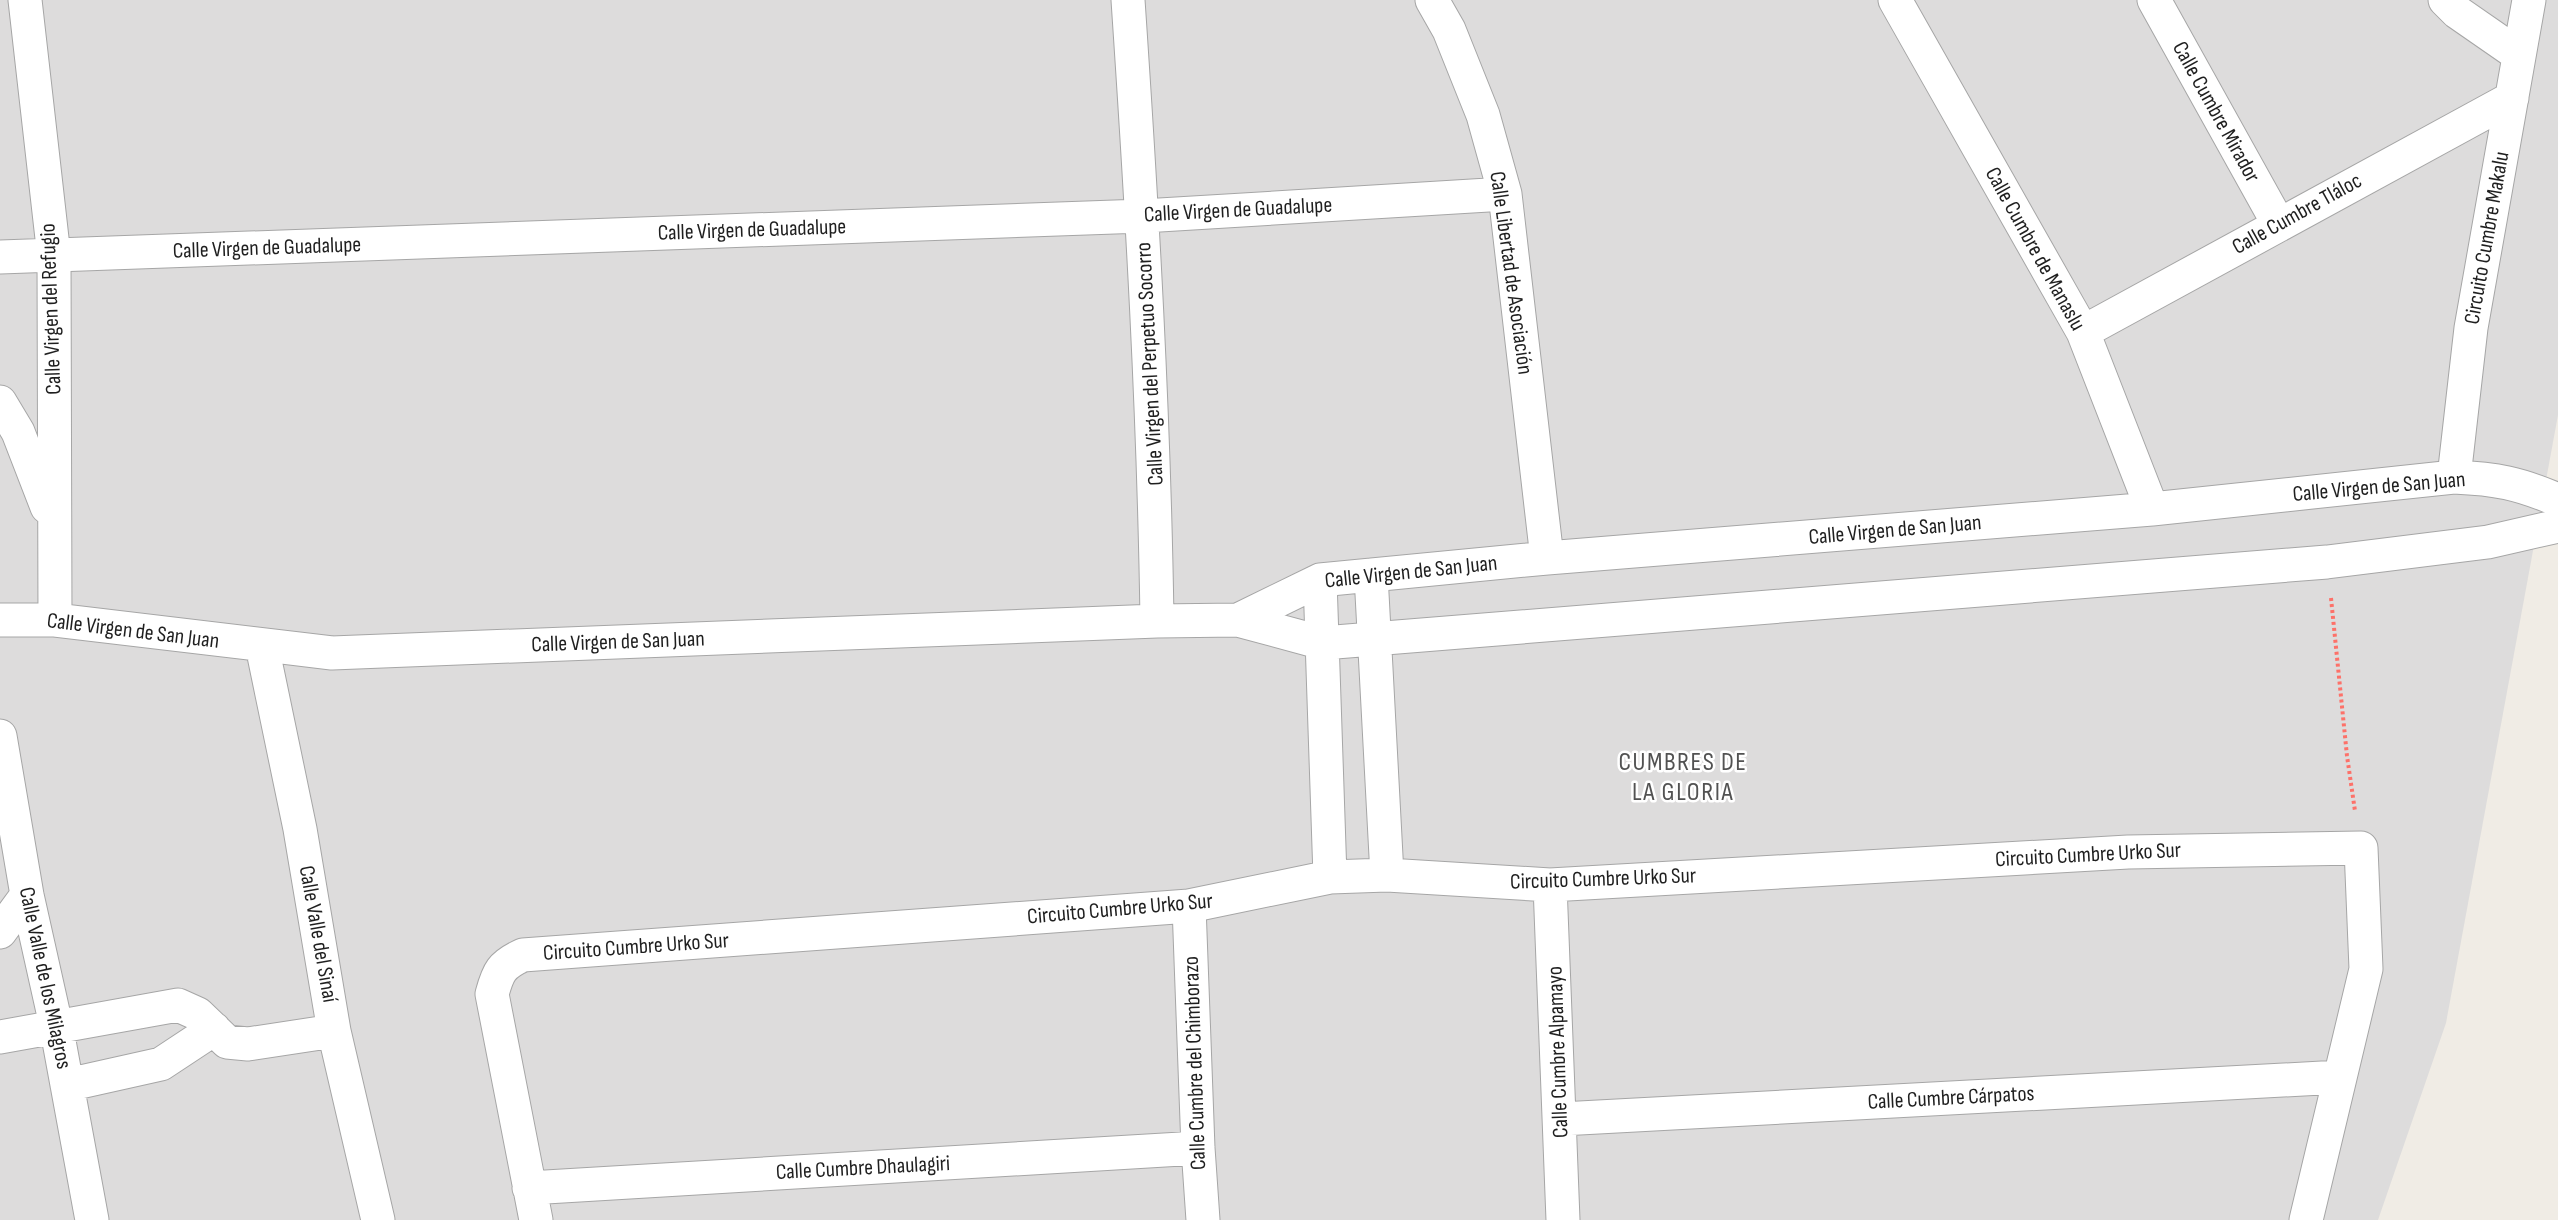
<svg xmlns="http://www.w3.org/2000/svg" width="2558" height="1220" font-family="'Sofia Sans Condensed',sans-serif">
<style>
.residential{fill:#dddcdc}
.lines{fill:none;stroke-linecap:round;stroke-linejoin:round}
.minor-casing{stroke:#a6a6a6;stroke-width:35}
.path{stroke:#fd7169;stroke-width:4;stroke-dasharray:3 3;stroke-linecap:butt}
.minor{stroke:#fff;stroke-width:33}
.labels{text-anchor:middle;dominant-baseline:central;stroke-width:5;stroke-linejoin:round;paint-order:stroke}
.street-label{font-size:22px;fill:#1f1f1f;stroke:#fff}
.quarter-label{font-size:26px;letter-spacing:1.5px;fill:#525252;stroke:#fff}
</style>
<rect width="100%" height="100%" fill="#f0ece5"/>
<!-- residential -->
<path class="residential" d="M 0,0 L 2558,0 L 2558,415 L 2446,1023 L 2378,1220 L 0,1220 Z"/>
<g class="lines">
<defs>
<path id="minor" d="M 25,0 L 54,256 L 55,620
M 1128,0 C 1142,207 1154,413 1157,621
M 1432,0 L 1449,30 L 1483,115 L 1505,194 L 1547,558
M 1895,0 L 2083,332 L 2152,509
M 2154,0 L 2278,223
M 2445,0 L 2457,12 L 2519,55
M 0,257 L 1143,216 L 1505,194
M 2083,332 L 2512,98
M 0,402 L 18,432 L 47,507
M 2454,477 L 2471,328 L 2529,0
M 1371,575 L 1387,875
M 1320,580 L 1330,877
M 0,620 L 55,620 L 332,653 L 1157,621 L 1238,620 L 1323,643 L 2327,562 L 2488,542 L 2558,526
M 1238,620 L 1320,580 L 1547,558 L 2152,509 L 2454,477 C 2497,479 2518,483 2558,500
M 262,646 L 300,829 L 334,1031 L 378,1220
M 0,736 L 27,895 L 56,1025 L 92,1220
M 1550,885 L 1563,1220
M 1189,906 L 1198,1148 L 1203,1220
M 0,932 L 27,895
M 0,1037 L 178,1005 L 198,1014 L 227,1042 L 248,1044 L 334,1031
M 67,1085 L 161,1064 L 214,1029
M 1561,1119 L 2340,1077
M 529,1188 L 1198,1148
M 536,1220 L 492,994 C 498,972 501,965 523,955 L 1189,906 L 1330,877 L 1387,875 L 1550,885 L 2128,852 L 2361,848 L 2366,969 L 2306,1220"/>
</defs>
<!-- minor casing -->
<use href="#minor" class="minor-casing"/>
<!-- path -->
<path class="path" d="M 2331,598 L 2347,756 L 2355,811"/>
<!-- minor -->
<use href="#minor" class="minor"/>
</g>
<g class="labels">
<!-- street labels -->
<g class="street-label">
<text transform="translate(2216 112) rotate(61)">Calle Cumbre Mirador</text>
<text transform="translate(1238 210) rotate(-3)">Calle Virgen de Guadalupe</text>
<text transform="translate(2297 214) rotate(-29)">Calle Cumbre Tláloc</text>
<text transform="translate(752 230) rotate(-2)">Calle Virgen de Guadalupe</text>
<text transform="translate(2487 238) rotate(-80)">Circuito Cumbre Makalu</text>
<text transform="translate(267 248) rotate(-2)">Calle Virgen de Guadalupe</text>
<text transform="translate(2035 249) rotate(61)">Calle Cumbre de Manaslu</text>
<text transform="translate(1511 273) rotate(82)">Calle Libertad de Asociación</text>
<text transform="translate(51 309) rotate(-92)">Calle Virgen del Refugio</text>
<text transform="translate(1150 364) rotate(-93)">Calle Virgen del Perpetuo Socorro</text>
<text transform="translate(2379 487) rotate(-5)">Calle Virgen de San Juan</text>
<text transform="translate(1895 530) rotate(-5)">Calle Virgen de San Juan</text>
<text transform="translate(1411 572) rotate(-6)">Calle Virgen de San Juan</text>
<text transform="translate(133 631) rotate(7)">Calle Virgen de San Juan</text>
<text transform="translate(618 642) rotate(-2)">Calle Virgen de San Juan</text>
<text transform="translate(2088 855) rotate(-3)">Circuito Cumbre Urko Sur</text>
<text transform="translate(1603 879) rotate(-2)">Circuito Cumbre Urko Sur</text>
<text transform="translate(1120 909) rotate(-5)">Circuito Cumbre Urko Sur</text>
<text transform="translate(318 934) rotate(80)">Calle Valle del Sinaí</text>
<text transform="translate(636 947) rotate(-4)">Circuito Cumbre Urko Sur</text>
<text transform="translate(45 978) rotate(78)">Calle Valle de los Milagros</text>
<text transform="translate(1558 1052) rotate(-92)">Calle Cumbre Alpamayo</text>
<text transform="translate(1195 1063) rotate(-92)">Calle Cumbre del Chimborazo</text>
<text transform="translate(1951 1098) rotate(-3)">Calle Cumbre Cárpatos</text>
<text transform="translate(863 1168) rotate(-3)">Calle Cumbre Dhaulagiri</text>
</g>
<!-- quarter labels -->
<g class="quarter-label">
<text x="1683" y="762">CUMBRES DE<tspan x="1683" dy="30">LA GLORIA</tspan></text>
</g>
</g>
</svg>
